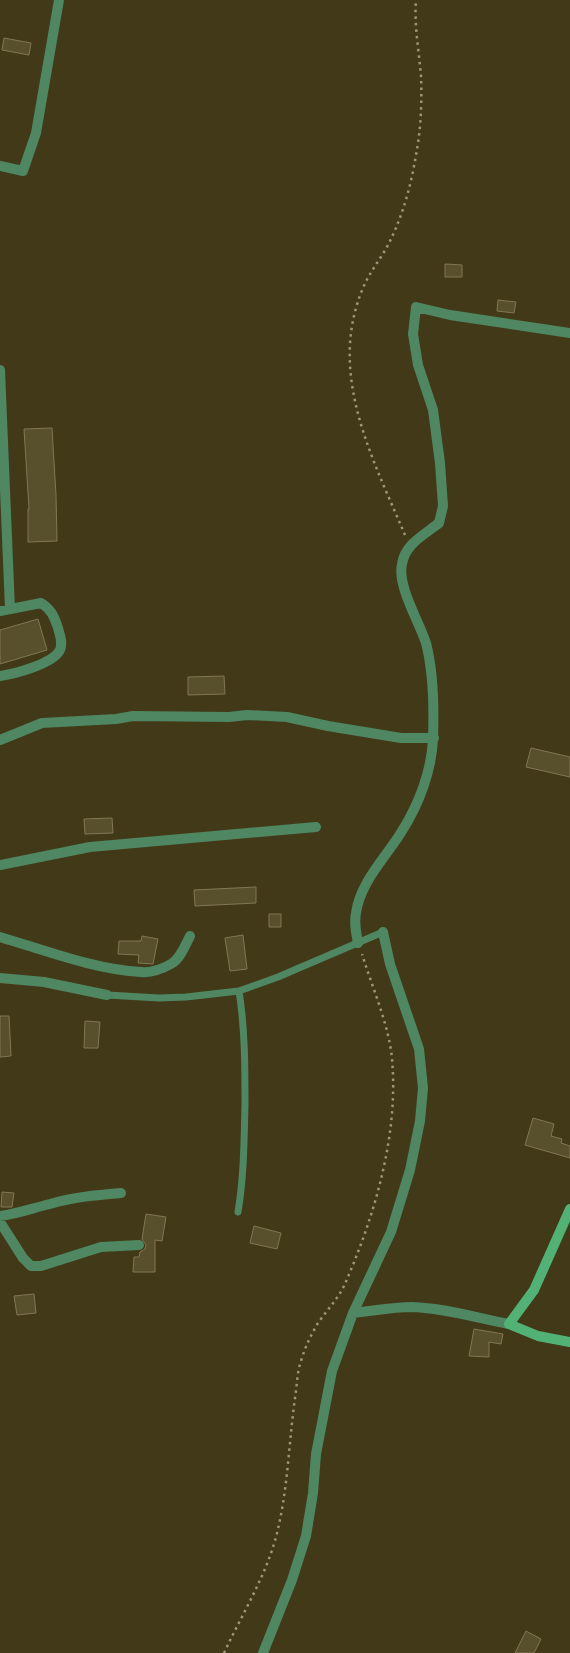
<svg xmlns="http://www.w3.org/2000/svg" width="570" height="1653" font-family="'Source Serif 4',serif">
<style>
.building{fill:#584f2d;stroke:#817754}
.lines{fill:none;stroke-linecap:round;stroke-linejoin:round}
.path{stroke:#9d957c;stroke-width:2.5;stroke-dasharray:2.5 4;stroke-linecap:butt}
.lane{stroke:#4e8761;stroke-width:7}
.street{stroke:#4e8761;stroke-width:10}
.secondary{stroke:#52b276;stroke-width:10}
</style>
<rect width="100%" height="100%" fill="#423918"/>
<!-- building -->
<path class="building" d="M 4,38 L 31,43 L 29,55 L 2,50 Z
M 445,264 L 462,265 L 462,277 L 445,277 Z
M 498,300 L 516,302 L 514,313 L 497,311 Z
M 52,428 L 56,495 L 57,541 L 28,542 L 28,509 L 29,509 L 24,429 Z
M 38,619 L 47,650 L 0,664 L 0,630 Z
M 224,676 L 225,694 L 188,695 L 188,677 Z
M 531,748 L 570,757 L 570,777 L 526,767 Z
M 112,818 L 113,833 L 85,834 L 84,819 Z
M 256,887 L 256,903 L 195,906 L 194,890 Z
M 269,914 L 281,914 L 281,927 L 269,927 Z
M 243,935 L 247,969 L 230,971 L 225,938 Z
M 142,936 L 158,939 L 153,964 L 138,963 L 139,955 L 118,954 L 119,941 L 141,941 Z
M 0,1016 L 9,1016 L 11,1056 L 0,1057 Z
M 85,1021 L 100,1022 L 98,1048 L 84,1048 Z
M 533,1118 L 554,1124 L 551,1136 L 562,1139 L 561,1143 L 570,1146 L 570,1158 L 525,1145 Z
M 2,1192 L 14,1193 L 12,1207 L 1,1207 Z
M 146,1214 L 166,1217 L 162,1241 L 155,1240 L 155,1272 L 133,1272 L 134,1257 L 139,1257 L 140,1252 L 145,1249 L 146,1245 L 142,1239 Z
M 254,1226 L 281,1233 L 277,1249 L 250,1243 Z
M 34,1294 L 36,1313 L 17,1315 L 14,1296 Z
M 474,1329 L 503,1334 L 501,1344 L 489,1342 L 489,1357 L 469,1356 Z
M 526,1631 L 541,1639 L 534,1653 L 515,1653 Z"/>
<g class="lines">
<!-- path -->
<path class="path" d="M 405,535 C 372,457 327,373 363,288 C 369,273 380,260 388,245 C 402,218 411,186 416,155 C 421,129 422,102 421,76 C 419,51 414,25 416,0
M 224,1653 C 243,1612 268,1573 278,1529 C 288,1486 289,1441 295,1398 C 297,1386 297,1372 301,1361 C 305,1347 311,1335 318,1323 C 327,1310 337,1300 344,1286 C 374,1218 399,1135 392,1059 C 389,1025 372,987 362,954"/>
<!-- lane -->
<path class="lane" d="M 107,995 L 159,998 L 186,997 L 239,991 L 278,977 L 383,932
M 238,1212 C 244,1176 244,1141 245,1105 C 245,1067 245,1029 239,991"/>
<!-- street -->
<path class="street" d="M 0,166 L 23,171 L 36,133 L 59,0
M 0,370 L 10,609
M 0,611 L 41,603 C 51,609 54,616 58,628 C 60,635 63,643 60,650 C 53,664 14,674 0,676
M 0,740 L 42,723 L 116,719 L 133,716 L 229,717 L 247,715 L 287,717 L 328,726 L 401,738 L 434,738
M 0,865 L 90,847 L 316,827
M 0,937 C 44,950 96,970 141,972 C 151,973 162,969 171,964 C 180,959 185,946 190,936
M 358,943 C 356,933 354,923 356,913 C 360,882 387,856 402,831 C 419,804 432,770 433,738 C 434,710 433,670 426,643 C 419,621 397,586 402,564 C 405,544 424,535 439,523 L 443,506 L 440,463 L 433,410 L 418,365 L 413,334 L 416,307 L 450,315 L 570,333
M 0,978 L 44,982 L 107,995
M 0,1216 C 17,1214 33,1208 50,1204 C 73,1197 97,1195 121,1193
M 0,1222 L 23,1258 L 31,1266 L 41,1266 L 101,1247 L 139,1245
M 353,1313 C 373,1311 392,1307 412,1307 C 444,1308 477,1318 509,1324
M 263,1653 L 292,1580 L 306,1536 L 313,1493 L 316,1454 L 332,1371 L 353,1313 L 391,1232 L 410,1170 L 420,1121 L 423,1088 L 419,1049 L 390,964 L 383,932"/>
<!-- secondary -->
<path class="secondary" d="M 570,1209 L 534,1290 L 509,1324 L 538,1336 L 570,1342"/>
</g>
</svg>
